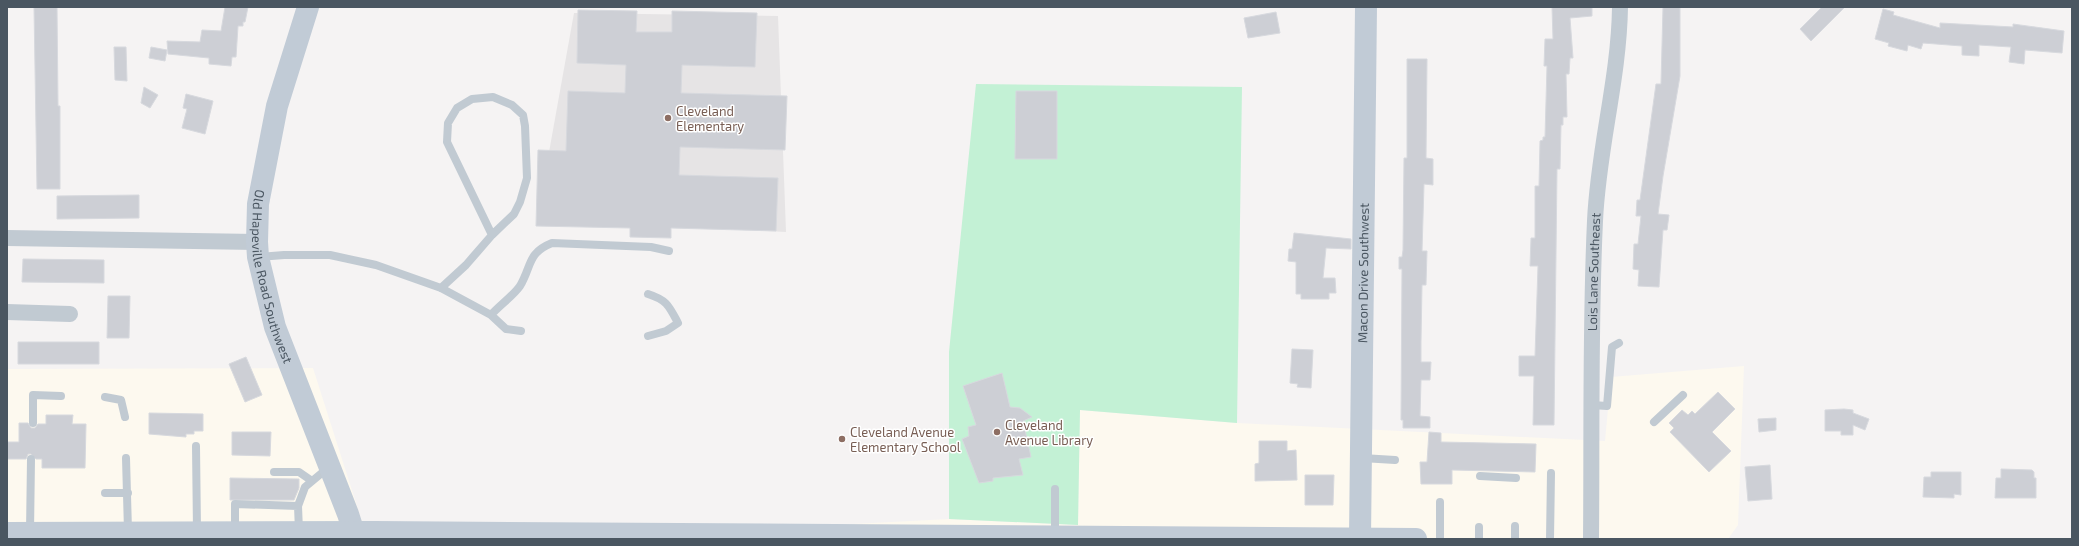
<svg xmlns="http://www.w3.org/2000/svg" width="2079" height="546" font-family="'Exo 2',sans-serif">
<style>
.commercial{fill:#fdf9ef}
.education{fill:#e6e4e5}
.green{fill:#c3f1d5}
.building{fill:#cdcfd5;stroke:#d7d9de}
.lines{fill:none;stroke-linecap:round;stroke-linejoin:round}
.lane{stroke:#c1cad2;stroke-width:8}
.street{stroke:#c1cad2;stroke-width:16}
.secondary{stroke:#c1cbd6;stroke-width:22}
.education-dot{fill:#8d6e63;stroke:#fff;stroke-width:1.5}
.labels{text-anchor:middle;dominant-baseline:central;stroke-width:3;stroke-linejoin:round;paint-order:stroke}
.education-label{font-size:13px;fill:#785e54;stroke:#fff;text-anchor:start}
.street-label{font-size:13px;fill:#4a5661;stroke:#fff}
</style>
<rect width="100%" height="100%" fill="#f5f3f3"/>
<!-- commercial -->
<path class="commercial" d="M 1744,366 L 1738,525 L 1728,539 L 7,539 L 7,369 L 313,368 L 363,525 L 756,529 L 949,519 L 1078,525 L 1080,410 L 1237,423 L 1605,441 L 1611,377 Z"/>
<!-- education -->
<path class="education" d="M 574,13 L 778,16 L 786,232 L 537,219 Z"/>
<!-- green -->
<path class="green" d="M 976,84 L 1242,87 L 1237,423 L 1080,410 L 1078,525 L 949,519 L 949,352 Z"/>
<!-- building -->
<path class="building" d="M 34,7 L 57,7 L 58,106 L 60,106 L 60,189 L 37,189 Z
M 225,7 L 248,7 L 245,22 L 243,22 L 243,26 L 238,26 L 236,57 L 232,57 L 231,66 L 209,64 L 209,58 L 168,54 L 167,41 L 200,42 L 202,30 L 221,31 Z
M 1552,7 L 1592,7 L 1592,16 L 1570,18 L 1573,58 L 1570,58 L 1569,74 L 1566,74 L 1567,117 L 1563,117 L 1563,125 L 1561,125 L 1560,169 L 1557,169 L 1554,425 L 1533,425 L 1534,376 L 1519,376 L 1519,356 L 1535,356 L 1538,266 L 1530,266 L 1531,238 L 1535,238 L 1535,186 L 1539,186 L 1540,141 L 1543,140 L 1543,137 L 1545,137 L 1547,66 L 1544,66 L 1545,39 L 1553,39 Z
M 1663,7 L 1680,7 L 1680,76 L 1663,176 L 1658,214 L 1669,215 L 1667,230 L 1663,230 L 1659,287 L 1638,286 L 1639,270 L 1633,269 L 1634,244 L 1638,244 L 1641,216 L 1636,216 L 1637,200 L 1640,200 L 1656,84 L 1661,84 Z
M 1822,7 L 1845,7 L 1811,41 L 1800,29 Z
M 1883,9 L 1894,12 L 1893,15 L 1940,28 L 1940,23 L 2013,27 L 2013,24 L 2064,31 L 2062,53 L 2025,50 L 2024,64 L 2009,62 L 2011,47 L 1979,45 L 1979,56 L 1962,55 L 1962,46 L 1923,43 L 1921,49 L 1908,45 L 1907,51 L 1888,46 L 1889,43 L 1875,39 Z
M 578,10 L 637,11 L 636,32 L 672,32 L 672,11 L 757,13 L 755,67 L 682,65 L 681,93 L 787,96 L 785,150 L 680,147 L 679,175 L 778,178 L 776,231 L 671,228 L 671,238 L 630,237 L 630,228 L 536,226 L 538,150 L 566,151 L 568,91 L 625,93 L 626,65 L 577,63 Z
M 1276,12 L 1280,33 L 1248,38 L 1244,18 Z
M 114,47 L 126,47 L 127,81 L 115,80 Z
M 151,47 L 167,50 L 165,61 L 149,58 Z
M 1407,59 L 1427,59 L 1426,158 L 1433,159 L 1433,185 L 1424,184 L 1422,251 L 1427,251 L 1426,285 L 1422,285 L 1421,341 L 1421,362 L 1431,362 L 1430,380 L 1421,380 L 1420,416 L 1430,417 L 1430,428 L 1403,428 L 1403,420 L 1401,420 L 1402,269 L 1399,269 L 1399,257 L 1402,257 L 1403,250 L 1404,158 L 1407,158 Z
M 144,87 L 158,95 L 150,108 L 141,103 Z
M 1016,91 L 1057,91 L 1057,159 L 1015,159 Z
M 186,94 L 213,101 L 205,134 L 182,128 L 187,109 L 183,108 Z
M 139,195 L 139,218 L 57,219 L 57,196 Z
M 1294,233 L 1351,239 L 1351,249 L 1326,248 L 1323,278 L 1335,278 L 1336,293 L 1329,293 L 1329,299 L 1301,299 L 1301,294 L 1296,294 L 1296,262 L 1288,261 L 1289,249 L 1292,249 Z
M 23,259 L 104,260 L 104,283 L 22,282 Z
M 108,296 L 130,296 L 129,338 L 107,338 Z
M 18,342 L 99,342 L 99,364 L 18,364 Z
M 1292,349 L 1313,350 L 1311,388 L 1297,387 L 1298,384 L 1290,383 Z
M 246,357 L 262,395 L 245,402 L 229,364 Z
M 1002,373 L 1010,407 L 1020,408 L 1032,417 L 1023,421 L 1031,457 L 1019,459 L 1023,475 L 993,478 L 993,481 L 979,483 L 962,439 L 969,436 L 968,427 L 976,425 L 963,386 Z
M 1718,392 L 1735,409 L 1712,432 L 1731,451 L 1709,472 L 1670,432 L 1674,428 L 1669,423 L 1682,410 L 1688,415 L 1692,411 L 1695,414 Z
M 1844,409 L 1853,410 L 1853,413 L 1869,419 L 1865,430 L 1853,425 L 1853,435 L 1841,435 L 1841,431 L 1825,431 L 1825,410 Z
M 149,413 L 203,414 L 203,431 L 194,431 L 194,434 L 186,434 L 186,437 L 149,434 Z
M 46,415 L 73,415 L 72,424 L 86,424 L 85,468 L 42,468 L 42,459 L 36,459 L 31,454 L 28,454 L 26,459 L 7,459 L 7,442 L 19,442 L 19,423 L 28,423 L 31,428 L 35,428 L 38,424 L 46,424 Z
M 1776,418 L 1776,430 L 1759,432 L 1758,419 Z
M 232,432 L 271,432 L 270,456 L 232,455 Z
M 1429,432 L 1441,433 L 1441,442 L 1536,444 L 1535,472 L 1452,470 L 1452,484 L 1421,484 L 1420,462 L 1427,462 Z
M 1259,441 L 1287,441 L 1287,451 L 1296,450 L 1297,480 L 1255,481 L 1255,464 L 1259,463 Z
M 1770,465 L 1772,499 L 1748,501 L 1745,467 Z
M 2001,469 L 2032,470 L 2034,472 L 2034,478 L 2036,478 L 2036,498 L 1995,498 L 1996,478 L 2001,478 Z
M 1931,472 L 1961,472 L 1961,495 L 1954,494 L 1954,498 L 1923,497 L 1924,477 L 1931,477 Z
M 1305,475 L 1334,475 L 1333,505 L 1305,505 Z
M 230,478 L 299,479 L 299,488 L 294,500 L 230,500 Z"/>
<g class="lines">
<!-- lane -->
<path class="lane" d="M 259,257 L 284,255 L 330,255 L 376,265 L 441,288 L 491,315 L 506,329 L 521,331
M 441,288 L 466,265 L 492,235 L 514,214 L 520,202 L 527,178 L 525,126 L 523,115 L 512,105 L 493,97 L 472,99 L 457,108 L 448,123 L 447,142 L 492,235
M 648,294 C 667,300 669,306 678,323 L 666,331 L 648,336
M 491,315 C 499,306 514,295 520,286 C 532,266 527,253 552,243 L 651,247 L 669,251
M 105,397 L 121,400 L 125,417
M 1592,405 L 1607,406 L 1612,347 L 1619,343
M 1654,422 L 1683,395
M 33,423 L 33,395 L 61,396
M 196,446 L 197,531
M 126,458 L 128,531
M 1362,458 L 1395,460
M 274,472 L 299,472 L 312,481
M 1480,476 L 1516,478
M 105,493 L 128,493
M 298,506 L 299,531
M 30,532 L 31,459
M 235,532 L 235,504 L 298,506 L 305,487 L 329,467
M 1055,536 L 1055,489
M 1440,539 L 1440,502
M 1479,539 L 1479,527
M 1515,539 L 1515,526
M 1550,539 L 1551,473"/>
<!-- street -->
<g class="street">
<path d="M 7,238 L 257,242"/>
<path d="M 7,312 L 70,314"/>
<path id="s1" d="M 1591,539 C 1592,433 1590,326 1595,221 C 1598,149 1619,79 1620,7"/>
</g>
<!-- secondary -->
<g class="secondary">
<path id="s2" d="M 308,7 L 277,106 L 258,204 L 257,242 L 258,257 L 275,327 L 348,514 L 356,539"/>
<path d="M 7,533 L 374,532 L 1416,539"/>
<path id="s3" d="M 1360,538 L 1366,7"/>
</g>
</g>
<!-- markers -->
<g class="education-dot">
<circle cx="668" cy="118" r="4"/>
<circle cx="997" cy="432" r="4"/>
<circle cx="842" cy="439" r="4"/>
</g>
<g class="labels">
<!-- education labels -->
<g class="education-label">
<text x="676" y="111">Cleveland<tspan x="676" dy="15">Elementary</tspan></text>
<text x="1005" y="425">Cleveland<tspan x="1005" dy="15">Avenue Library</tspan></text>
<text x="850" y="432">Cleveland Avenue<tspan x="850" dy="15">Elementary School</tspan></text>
</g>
<!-- street labels -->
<g class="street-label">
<text stroke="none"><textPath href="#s1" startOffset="267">Lois Lane Southeast</textPath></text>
<text stroke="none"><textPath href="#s3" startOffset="265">Macon Drive Southwest</textPath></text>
<text stroke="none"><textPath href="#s2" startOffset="278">Old Hapeville Road Southwest</textPath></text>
</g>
</g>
<!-- border -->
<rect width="2079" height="546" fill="none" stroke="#4a5661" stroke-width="16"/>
</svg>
